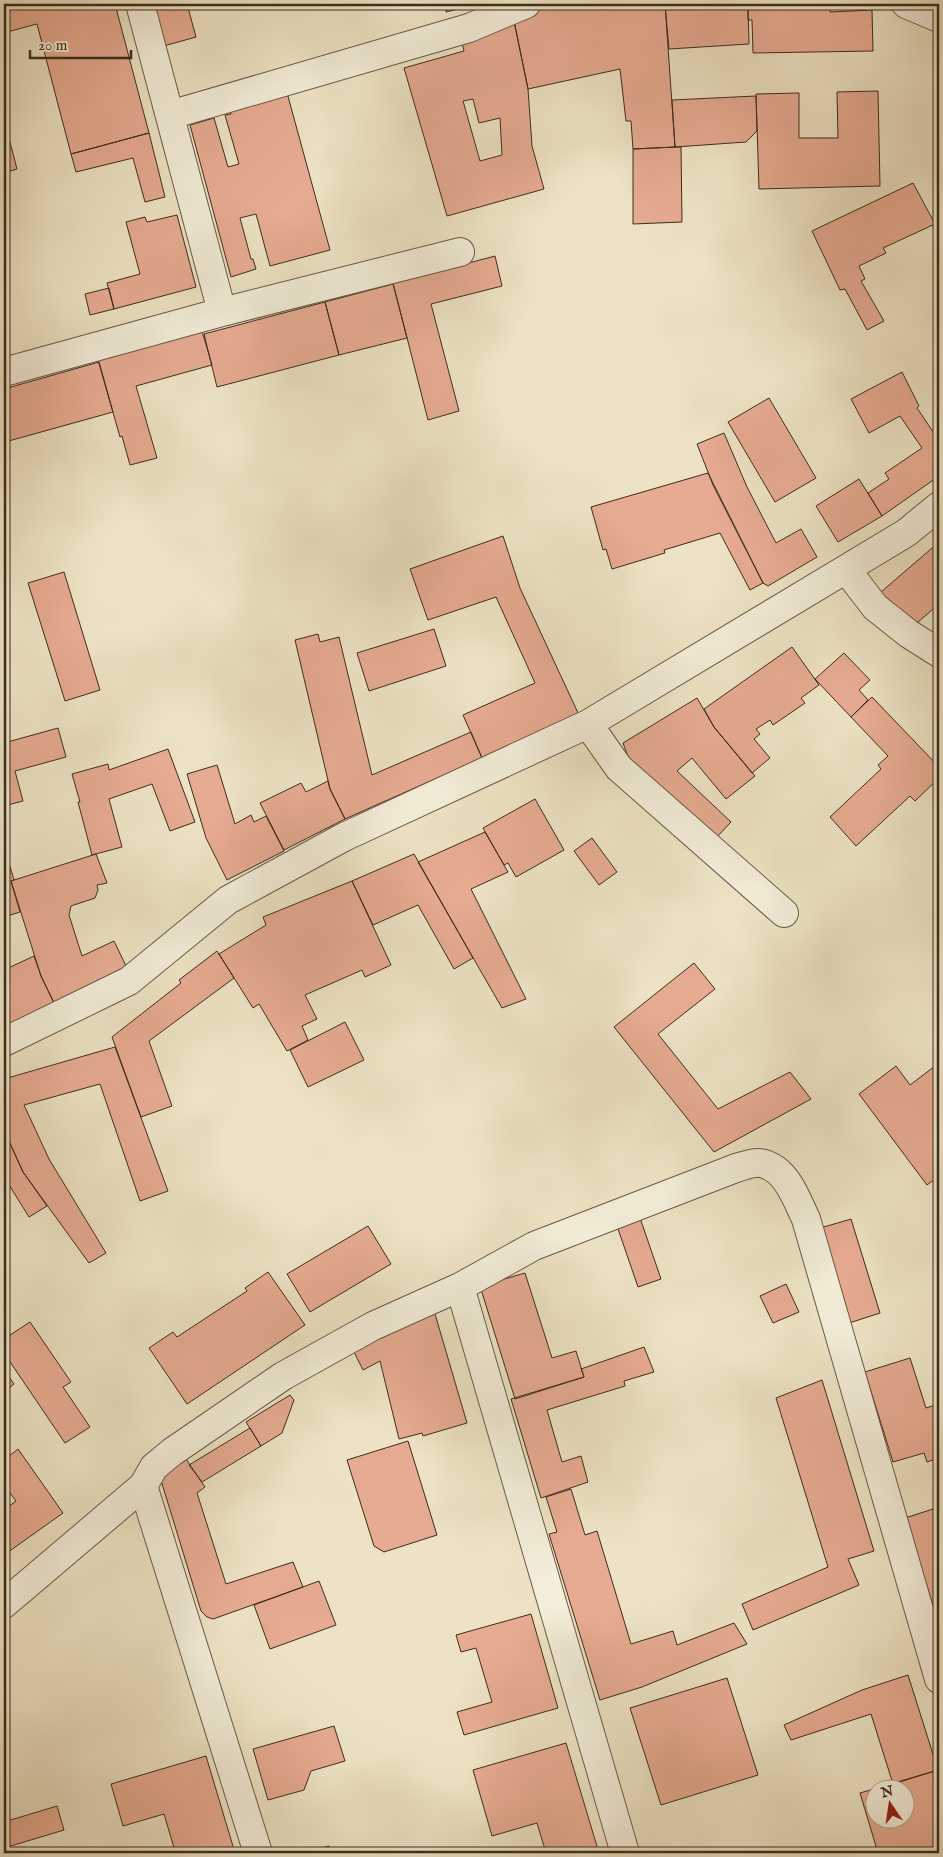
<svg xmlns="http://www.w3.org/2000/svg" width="943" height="1857" font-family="'IM FELL English',serif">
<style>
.building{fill:#e7ab91;stroke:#3b2d1e;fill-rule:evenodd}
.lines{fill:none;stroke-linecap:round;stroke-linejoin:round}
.minor-casing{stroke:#685a48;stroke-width:30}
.minor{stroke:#f3edd9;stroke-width:28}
</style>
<rect width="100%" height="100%" fill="#ede3c4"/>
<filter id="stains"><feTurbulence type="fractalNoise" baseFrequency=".004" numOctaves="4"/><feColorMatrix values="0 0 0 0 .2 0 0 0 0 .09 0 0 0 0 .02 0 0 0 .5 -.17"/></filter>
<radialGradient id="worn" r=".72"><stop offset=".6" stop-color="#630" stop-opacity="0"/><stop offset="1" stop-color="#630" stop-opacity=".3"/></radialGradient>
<!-- building -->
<path class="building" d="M 13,4 L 115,4 L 149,133 L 71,154 L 37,24 L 7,32 L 4,19 L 4,6 Z
M 149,4 L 187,4 L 196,37 L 160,47 Z
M 446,4 L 478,4 L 446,12 Z
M 561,4 L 665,4 L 675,147 L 633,149 L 631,121 L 626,121 L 620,69 L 528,89 L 514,21 L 514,13 Z
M 665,4 L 748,4 L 749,44 L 669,49 Z
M 748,4 L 830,4 L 830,12 L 872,10 L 873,51 L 753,53 L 752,20 L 748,20 Z
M 514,21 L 528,89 L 532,146 L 544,189 L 447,216 L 404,68 L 464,51 L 461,39 ZM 473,99 L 479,123 L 500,118 L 502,155 L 480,161 L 463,101 Z
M 286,89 L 330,250 L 270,266 L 256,214 L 240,218 L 251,259 L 253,259 L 256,269 L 231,277 L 190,125 L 214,118 L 228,167 L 239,164 L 225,115 L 231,114 L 229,105 Z
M 878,91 L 880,186 L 759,189 L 756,94 L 799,93 L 799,138 L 838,138 L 837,92 Z
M 756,96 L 757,131 L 746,142 L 675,147 L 672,100 Z
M 4,119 L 17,169 L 4,173 Z
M 149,133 L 165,197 L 145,202 L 133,158 L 76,172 L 71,154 Z
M 675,147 L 681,147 L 682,222 L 633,224 L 633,149 Z
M 913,183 L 935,224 L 883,248 L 886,253 L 859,266 L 865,279 L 861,281 L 884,321 L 867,330 L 845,289 L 840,290 L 812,231 Z
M 177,215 L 196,287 L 114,309 L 107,283 L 140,274 L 126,222 L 145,217 L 147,222 Z
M 495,256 L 502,286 L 431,304 L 459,411 L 428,420 L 393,283 Z
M 393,284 L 407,338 L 339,355 L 325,302 Z
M 109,288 L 114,309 L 90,315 L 85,294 Z
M 325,302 L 339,355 L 217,387 L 204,334 Z
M 202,331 L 212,365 L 136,386 L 157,458 L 130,465 L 122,436 L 120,437 L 98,360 Z
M 99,362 L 113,412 L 5,442 L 4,436 L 4,389 Z
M 902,372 L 919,406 L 917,408 L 938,439 L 939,438 L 939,476 L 882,516 L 868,493 L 889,479 L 885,473 L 922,448 L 900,416 L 869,433 L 851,399 Z
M 769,398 L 816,478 L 775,502 L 728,422 Z
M 724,433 L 747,487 L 776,543 L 801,529 L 817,557 L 768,586 L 763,583 L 713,485 L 697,444 Z
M 4,436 L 10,459 L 4,460 Z
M 708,473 L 763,583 L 750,590 L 720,533 L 664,550 L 665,553 L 612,569 L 606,549 L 603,550 L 591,507 Z
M 859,479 L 882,516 L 838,542 L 816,506 Z
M 503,536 L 520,588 L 579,715 L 482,758 L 463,715 L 535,683 L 496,597 L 428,620 L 410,569 Z
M 939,542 L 939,604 L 911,628 L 881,592 Z
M 64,572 L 100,690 L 65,701 L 28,583 Z
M 434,629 L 446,666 L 369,691 L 357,653 Z
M 318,634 L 320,642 L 339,637 L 372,775 L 471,732 L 482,758 L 345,819 L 330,789 L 295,640 Z
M 792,647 L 819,685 L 801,698 L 805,703 L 773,725 L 770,720 L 756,729 L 760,734 L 754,739 L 770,758 L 752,773 L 714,727 L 704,709 Z
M 844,653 L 870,680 L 859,690 L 868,700 L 851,717 L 815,679 Z
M 872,697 L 939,767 L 939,778 L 915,801 L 910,796 L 856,846 L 830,817 L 881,769 L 878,765 L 888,756 L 851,717 Z
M 697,698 L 714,727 L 755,776 L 726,799 L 692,758 L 677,771 L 731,822 L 715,839 L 630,762 L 623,743 Z
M 58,728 L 66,757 L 15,771 L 23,801 L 4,806 L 4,743 Z
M 168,749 L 195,822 L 170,831 L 152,784 L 109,799 L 122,847 L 92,855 L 78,802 L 80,802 L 72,774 L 108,764 L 109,770 Z
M 217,765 L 235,824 L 251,815 L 254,822 L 266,816 L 284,851 L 227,880 L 206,838 L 187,774 Z
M 328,781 L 330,789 L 345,819 L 284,850 L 260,803 L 301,783 L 306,792 Z
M 535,799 L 564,850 L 516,877 L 508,863 L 504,865 L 483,828 Z
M 485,832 L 508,872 L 471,889 L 526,999 L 502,1008 L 418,862 Z
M 592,838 L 617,872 L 599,885 L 574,851 Z
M 4,847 L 14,880 L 11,881 L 20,912 L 4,917 Z
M 96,854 L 107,883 L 97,885 L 98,890 L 95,898 L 71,906 L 69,915 L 82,956 L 114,941 L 127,968 L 54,1003 L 41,976 L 11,881 Z
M 414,854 L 473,958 L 454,969 L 418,905 L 373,925 L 352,881 Z
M 352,881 L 391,965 L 365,977 L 362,970 L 305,995 L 317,1019 L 302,1026 L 308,1040 L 287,1051 L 259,1004 L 253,1008 L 219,954 L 266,925 L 263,917 Z
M 217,951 L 234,978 L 149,1041 L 172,1106 L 141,1117 L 112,1037 L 181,983 L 179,980 Z
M 34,956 L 41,976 L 54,1003 L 4,1027 L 4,970 Z
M 694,963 L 715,989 L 658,1034 L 718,1109 L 790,1072 L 811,1099 L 714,1152 L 614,1027 Z
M 345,1022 L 364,1060 L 308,1087 L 290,1050 Z
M 115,1047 L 168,1191 L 140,1201 L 100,1084 L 24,1105 L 49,1159 L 106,1253 L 89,1263 L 23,1172 L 4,1130 L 4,1079 Z
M 896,1066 L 910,1085 L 935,1066 L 939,1071 L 939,1176 L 927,1185 L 859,1094 Z
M 4,1130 L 23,1172 L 47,1206 L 29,1217 L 6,1180 L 4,1181 Z
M 639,1215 L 661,1279 L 638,1287 L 616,1223 Z
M 851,1219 L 880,1313 L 846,1324 L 817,1229 Z
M 368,1226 L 391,1264 L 310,1312 L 287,1274 Z
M 268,1272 L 305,1325 L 187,1404 L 149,1348 L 173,1332 L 177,1337 L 247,1291 L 245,1288 Z
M 525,1273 L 552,1358 L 576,1351 L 584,1377 L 515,1399 L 480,1286 Z
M 786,1284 L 799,1312 L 773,1323 L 760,1296 Z
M 435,1314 L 467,1423 L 423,1436 L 422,1433 L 399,1439 L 380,1361 L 363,1370 L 352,1348 L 391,1326 Z
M 30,1322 L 71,1382 L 63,1387 L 90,1427 L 65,1443 L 4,1353 L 4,1339 Z
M 644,1347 L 654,1372 L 624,1381 L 625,1386 L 547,1410 L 562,1462 L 581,1456 L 588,1482 L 541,1498 L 511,1399 L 584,1377 L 581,1369 Z
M 910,1358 L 926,1408 L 939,1404 L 939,1458 L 927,1462 L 924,1453 L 893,1462 L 865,1372 Z
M 4,1370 L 14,1384 L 4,1392 Z
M 822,1380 L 874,1551 L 848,1559 L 859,1585 L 753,1630 L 742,1604 L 828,1567 L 776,1398 Z
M 290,1395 L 294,1400 L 282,1433 L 261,1446 L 246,1422 Z
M 250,1428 L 261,1446 L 202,1482 L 189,1465 Z
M 408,1441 L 437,1535 L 384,1552 L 374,1546 L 347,1460 Z
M 18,1449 L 63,1513 L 4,1555 L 4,1510 L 16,1501 L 4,1485 L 4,1460 Z
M 186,1459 L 205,1487 L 197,1493 L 226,1584 L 293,1562 L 303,1587 L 213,1619 L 207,1617 L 201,1611 L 160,1477 Z
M 571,1489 L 585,1535 L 597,1531 L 631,1644 L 673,1631 L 677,1645 L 734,1623 L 747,1644 L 642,1687 L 600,1700 L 549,1534 L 557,1532 L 546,1497 Z
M 933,1509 L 934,1515 L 939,1514 L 939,1624 L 905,1518 Z
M 319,1581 L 336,1625 L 270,1649 L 254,1605 Z
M 531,1614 L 558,1708 L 464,1735 L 457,1712 L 492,1702 L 476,1648 L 461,1652 L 456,1635 Z
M 908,1675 L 938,1770 L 893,1784 L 871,1714 L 791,1740 L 784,1725 L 862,1690 Z
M 727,1678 L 758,1775 L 661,1805 L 630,1708 Z
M 334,1726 L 345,1761 L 311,1771 L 304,1790 L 268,1800 L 253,1749 Z
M 566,1743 L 599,1853 L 546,1853 L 537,1823 L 492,1836 L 473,1770 Z
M 206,1756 L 235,1853 L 167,1853 L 175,1851 L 164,1814 L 123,1826 L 111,1784 Z
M 938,1770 L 939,1853 L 878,1853 L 860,1793 ZM 876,1790 L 906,1790 L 906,1820 L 876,1820 Z
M 57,1806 L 64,1830 L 4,1848 L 4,1822 Z
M 329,1846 L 331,1853 L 303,1853 Z"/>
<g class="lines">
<defs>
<path id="minor" d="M 140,4 L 222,312
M 906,4 L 939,18
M 170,115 L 469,28 L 526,4
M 4,372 L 222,312 L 460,252
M 846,569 L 875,607 L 909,634 L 939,653
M 588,724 L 619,768 L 784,913
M 4,1042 L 129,981 L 228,900 L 344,837 L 588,724 L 906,533 L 939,506
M 460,1287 L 534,1246 L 736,1168 C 743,1166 753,1162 760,1163 C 786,1167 796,1198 806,1219 L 939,1679
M 143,1486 L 258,1853
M 4,1604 L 143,1486 L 154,1467 L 172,1452 L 283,1376 L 373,1326 L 460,1287 L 625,1853"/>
</defs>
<!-- minor casing -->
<use href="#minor" class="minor-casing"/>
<!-- minor -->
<use href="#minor" class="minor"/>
</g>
<!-- margin -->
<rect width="943" height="1857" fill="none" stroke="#ede3c4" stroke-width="20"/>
<rect x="5" y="5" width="933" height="1847" fill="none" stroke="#3b2d1e" stroke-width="2.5"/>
<rect x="10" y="10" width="923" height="1837" fill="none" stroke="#3b2d1e"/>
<!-- north arrow -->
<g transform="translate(890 1804) rotate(347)"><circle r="24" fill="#f3edd9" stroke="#a9a08e"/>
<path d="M0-4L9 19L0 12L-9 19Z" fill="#8f2418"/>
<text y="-8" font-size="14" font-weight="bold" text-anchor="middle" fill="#3b2d1e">N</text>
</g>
<!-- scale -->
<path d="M30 50v8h101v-8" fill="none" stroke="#3b2d1e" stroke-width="2.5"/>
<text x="38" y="50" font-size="15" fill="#3b2d1e" stroke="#f3edd9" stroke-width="4" paint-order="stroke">20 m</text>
<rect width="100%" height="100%" filter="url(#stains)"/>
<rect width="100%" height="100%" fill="url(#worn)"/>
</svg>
